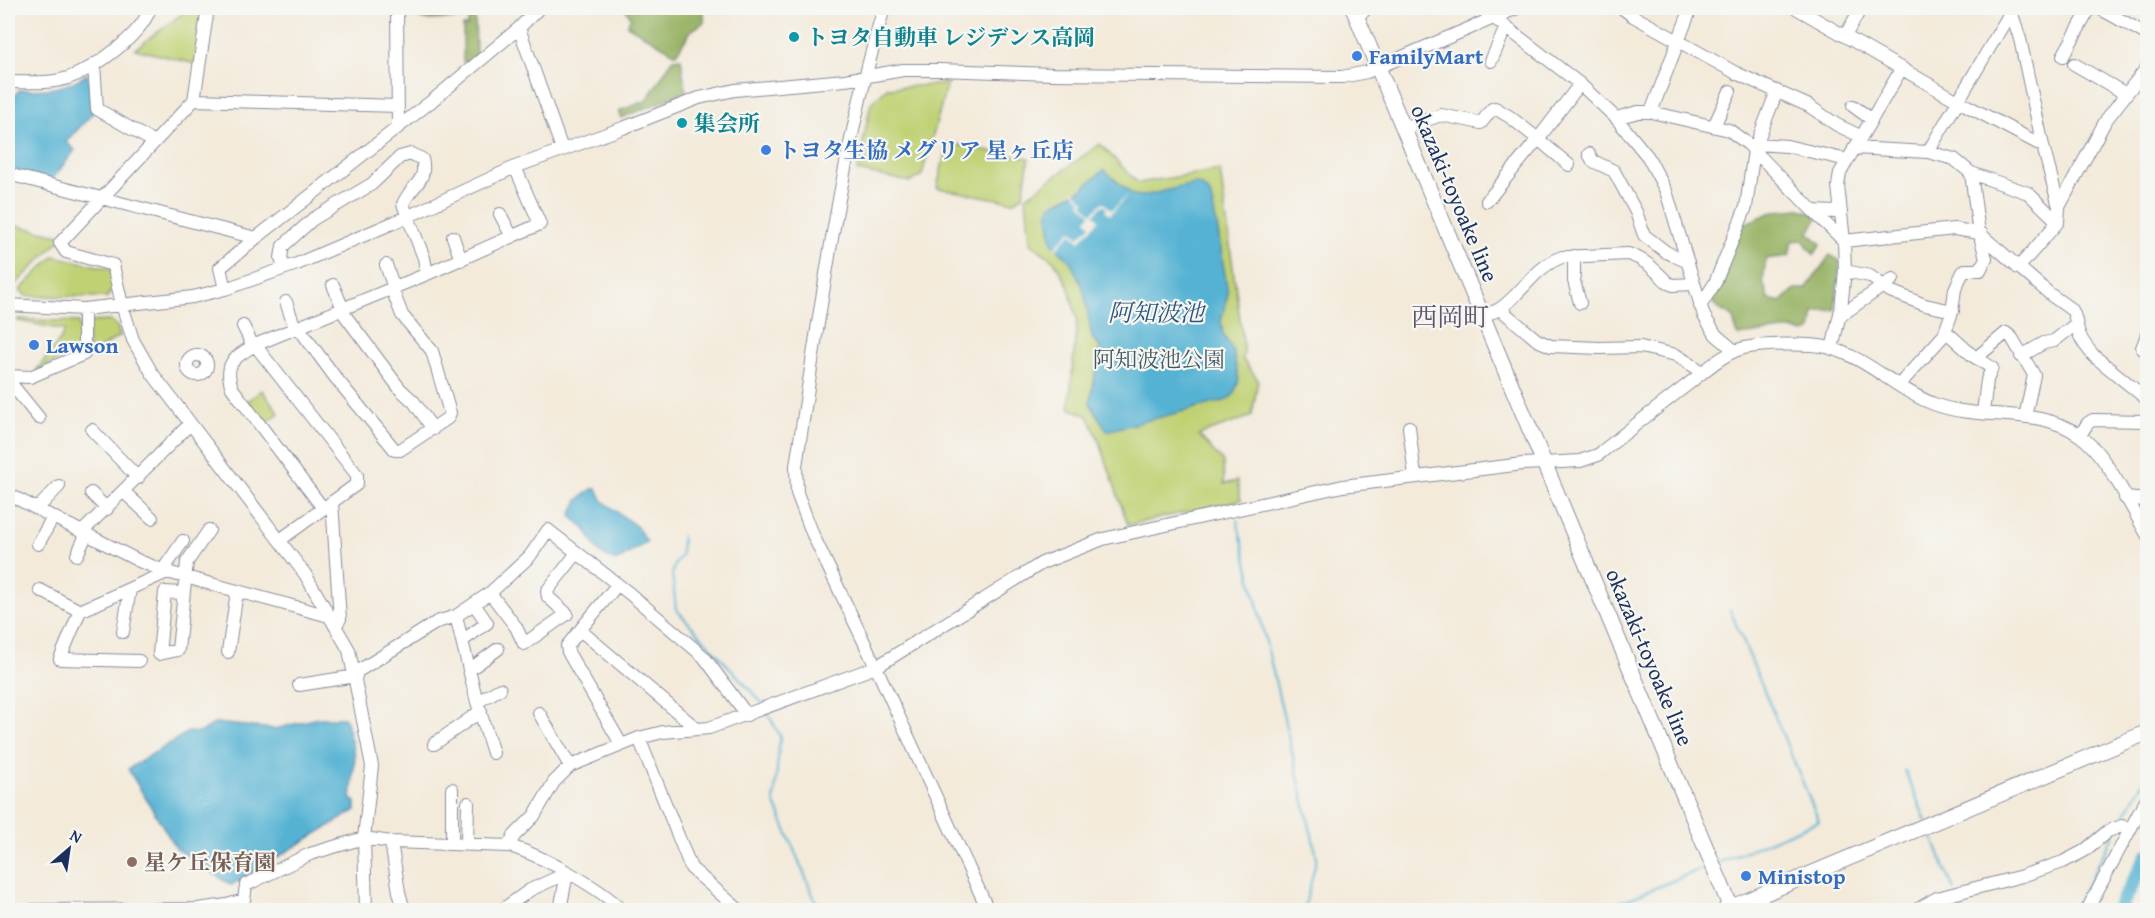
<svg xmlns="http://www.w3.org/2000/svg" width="2155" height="918" font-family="'Gentium Book Plus','Noto Serif JP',serif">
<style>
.green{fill:#c0d173;stroke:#6e8068;stroke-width:1.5}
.forest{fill:#98b365;stroke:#5a7162;stroke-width:1.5}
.water{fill:#54b2d3;stroke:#387098;stroke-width:1.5}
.pier{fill:#f3eada}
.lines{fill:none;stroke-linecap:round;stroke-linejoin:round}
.stream{stroke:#54b2d3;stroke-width:2}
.river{stroke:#54b2d3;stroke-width:15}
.minor-casing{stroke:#878c9c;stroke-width:14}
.major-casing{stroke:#878c9c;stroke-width:17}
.minor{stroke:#fff;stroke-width:12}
.major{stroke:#fff;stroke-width:15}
.culture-dot{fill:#0f9aa8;stroke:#f6f6f2;stroke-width:2}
.shop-dot{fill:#3f7fe0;stroke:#f6f6f2;stroke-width:2}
.education-dot{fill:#8d6e63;stroke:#f6f6f2;stroke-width:2}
.labels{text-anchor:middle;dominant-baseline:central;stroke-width:4.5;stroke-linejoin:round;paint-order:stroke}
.culture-label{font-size:22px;font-weight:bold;fill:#0d838f;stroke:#f6f6f2;text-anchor:start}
.shop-label{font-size:22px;font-weight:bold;fill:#366cbe;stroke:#f6f6f2;text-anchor:start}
.street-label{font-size:22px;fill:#1b2f5e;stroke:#f6f6f2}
.park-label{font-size:22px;fill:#445863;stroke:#f6f6f2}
.education-label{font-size:22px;font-weight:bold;fill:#785e54;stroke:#f6f6f2;text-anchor:start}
.water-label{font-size:24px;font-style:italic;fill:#2c5681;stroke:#f6f6f2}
.quarter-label{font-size:26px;fill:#61526d;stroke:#f6f6f2}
</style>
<rect width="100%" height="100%" fill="#f6f6f2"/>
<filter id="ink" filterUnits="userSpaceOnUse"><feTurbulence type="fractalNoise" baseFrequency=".0167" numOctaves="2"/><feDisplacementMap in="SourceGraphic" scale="12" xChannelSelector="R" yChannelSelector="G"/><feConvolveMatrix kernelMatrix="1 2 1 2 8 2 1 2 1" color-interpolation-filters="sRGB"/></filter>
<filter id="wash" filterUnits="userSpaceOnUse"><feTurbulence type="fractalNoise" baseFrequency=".008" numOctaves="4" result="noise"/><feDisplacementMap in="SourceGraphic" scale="24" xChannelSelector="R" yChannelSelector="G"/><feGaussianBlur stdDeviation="1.35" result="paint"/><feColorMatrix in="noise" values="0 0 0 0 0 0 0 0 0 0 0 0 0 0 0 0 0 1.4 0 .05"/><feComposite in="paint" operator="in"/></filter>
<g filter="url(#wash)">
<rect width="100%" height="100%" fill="#f3eada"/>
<!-- green -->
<path class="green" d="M 190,8 L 203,8 L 196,64 L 135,49 Z
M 947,84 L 922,175 L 910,182 L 857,171 L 871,103 L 887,88 Z
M 947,143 L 1029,158 L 1023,196 L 1013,202 L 937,188 Z
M 1100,144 L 1138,183 L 1220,170 L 1244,350 L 1243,360 L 1258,380 L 1252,416 L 1199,435 L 1223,462 L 1224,484 L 1237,481 L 1241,500 L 1128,525 L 1099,440 L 1088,416 L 1069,408 L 1077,319 L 1068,285 L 1054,261 L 1030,243 L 1026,197 Z
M 8,224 L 64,236 L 15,285 L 8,277 Z
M 54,256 L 111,269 L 113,288 L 107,297 L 26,296 L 20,290 Z
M 18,319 L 79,322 L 79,350 L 36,371 L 60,340 L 65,330 L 18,321 Z
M 110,321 L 117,326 L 120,336 L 94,352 L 88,349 L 87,322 Z
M 262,390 L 279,413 L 265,424 L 248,401 Z"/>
<!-- forest -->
<path class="forest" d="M 429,8 L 475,8 L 476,59 L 469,66 L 463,61 L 463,26 L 468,26 L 468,18 L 425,20 L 405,13 L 405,10 L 429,10 Z
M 628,8 L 704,8 L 704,22 L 691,31 L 676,54 L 627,25 L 631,17 L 626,10 Z
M 681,58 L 686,92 L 621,118 L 619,111 L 646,101 L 673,59 Z
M 1800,209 L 1812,213 L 1817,218 L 1809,233 L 1821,244 L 1814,255 L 1803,240 L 1792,241 L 1789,256 L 1766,259 L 1763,281 L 1768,299 L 1781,302 L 1795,289 L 1806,289 L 1830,255 L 1840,261 L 1835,310 L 1814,312 L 1811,331 L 1804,333 L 1791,329 L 1738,336 L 1732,316 L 1718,309 L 1709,298 L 1743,224 L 1775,211 Z"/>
<!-- water -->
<path class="water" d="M 87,74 L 92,95 L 93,113 L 66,142 L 75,150 L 52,180 L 11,169 L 11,102 L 19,90 C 47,90 63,90 87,74 Z
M 1104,170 L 1133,195 L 1143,196 L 1194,184 L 1201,185 L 1210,194 L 1217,225 L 1228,294 L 1221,321 L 1223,334 L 1233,351 L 1239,380 L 1234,394 L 1227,400 L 1107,431 L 1090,403 L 1100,347 L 1092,338 L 1084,291 L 1070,261 L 1052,243 L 1048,215 L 1050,206 L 1080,190 Z
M 592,489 L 597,489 L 603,501 L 637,527 L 647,542 L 617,561 C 593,554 597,546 585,529 C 581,524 575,521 571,515 L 578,500 Z
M 318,718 L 345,718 L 355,756 L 351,798 L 356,803 L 356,810 L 231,885 L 176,848 L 128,769 L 188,732 L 199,733 L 216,723 L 275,729 Z"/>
<!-- pier -->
<path class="pier" d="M 1074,190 L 1085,201 L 1083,204 L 1092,213 L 1103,202 L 1112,210 L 1130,192 L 1110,215 L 1105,210 L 1107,208 L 1103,205 L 1094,214 L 1099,220 L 1080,241 L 1071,233 L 1056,249 L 1055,247 L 1071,230 L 1079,237 L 1091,225 L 1086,220 L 1091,214 L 1080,203 L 1082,201 L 1073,191 Z"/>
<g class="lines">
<!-- stream -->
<path class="stream" d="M 1237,520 L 1317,857 L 1304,910
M 682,536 L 681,555 L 675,564 L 672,574 L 676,609 L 763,704
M 767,712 L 780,736 L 774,801 L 819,910
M 1905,771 L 1926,821
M 2121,821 L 2148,774
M 1930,832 L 1954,890
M 1717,863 L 1819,821 L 1730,610
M 1958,898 L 1963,910
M 1602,910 L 1706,867
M 2074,910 L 2114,834"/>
<!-- river -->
<path class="river" d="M 2118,910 L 2148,856"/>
</g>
</g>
<g filter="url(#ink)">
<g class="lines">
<defs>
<path id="minor" d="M 208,8 L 194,100 L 60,243 L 66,252 L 113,265 L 122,305 L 133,340 L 152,373 L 305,574 L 349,650 L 372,766 L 364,838 L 366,910
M 397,8 L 398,127
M 884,8 C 840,156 820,313 796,466 L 797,493 L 813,535 L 876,667 L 988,910
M 1481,8 L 1580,84 L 1616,118 L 1648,157 L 1666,191 L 1704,316 L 1716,335 L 1735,351
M 1622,8 L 1633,16 L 1736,73 L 1809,106 L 1837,125 L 1860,136
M 1796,8 L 1958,101 L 2043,146 L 2059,207 L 2058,222 L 2018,268
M 2099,8 L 2148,35
M 2011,11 L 2020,39 L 2043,146
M 1355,15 L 1364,11 L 1365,8
M 519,28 L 562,149
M 1845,36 L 1861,8
M 2063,56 L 2090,8
M 1491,61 L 1506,27
M 94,64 L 97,109 L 154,142
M 2074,64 L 2126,94
M 1902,68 L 1840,173 L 1838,186 L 1844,241 L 1954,229 L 1979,233 L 2051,295 L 2072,310 C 2076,317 2076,323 2078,330 C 2080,340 2088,349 2094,356 L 2148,400
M 8,82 C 27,82 49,84 68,78 C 94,69 142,35 150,8
M 194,100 L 398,106
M 1853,106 L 1871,119
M 1651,112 L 1691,8
M 1616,118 L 1638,112 L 1651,112 L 1729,130 L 1748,144 L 1813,211 L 1835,212 L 1840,208
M 1714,126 L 1730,91
M 1404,128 L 1441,115 L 1481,123 L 1492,109 L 1495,108 L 1510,117 L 1538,139 L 1487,201
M 1756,144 L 1787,146 L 1847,160
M 1854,148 L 1928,152 L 1954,159 L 1971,173 L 2028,193 L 2058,222
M 1928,152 L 2013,8
M 1589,154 L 1593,161 L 1614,171 L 1636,212 L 1644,235 L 1666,252 L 1688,262
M 1569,165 L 1538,139 L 1580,84
M 1971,173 L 1979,233
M 8,174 L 256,238
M 2059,207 L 2106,120 L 2148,66
M 1813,211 L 1844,241 L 1845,271
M 500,214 L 512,237
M 453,237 L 461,260
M 1574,256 L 1574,281 L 1580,303
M 386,265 L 394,288
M 284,268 L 281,258 L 283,246 L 313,219 L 372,184 L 400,157 L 411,154 L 422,159 C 428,182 411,185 403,204 L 424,258 L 427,274
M 333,285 L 343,309
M 225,289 L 220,268 L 256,238 L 433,100 L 519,28 L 539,8
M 286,302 L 295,328
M 8,305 L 84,309 L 193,297 L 225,289 L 297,264 L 409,216 L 515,167 L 623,128 L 699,98 L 735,90 L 845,80 L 903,70 L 939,70 L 1053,74 L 1342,77 L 1367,72 L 1517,8
M 1700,306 L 1715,283 L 1746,207 L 1754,150 L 1777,91
M 1500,309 L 1537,340 L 1551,346 L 1599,348 L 1641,347 L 1676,355 L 1698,369 L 1701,373
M 341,310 L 400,389 L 414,402 L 433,429
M 1483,315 C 1489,313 1496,312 1501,308 C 1522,293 1536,266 1562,257 L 1628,254 C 1645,259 1656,271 1668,283 L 1673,285 L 1693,284
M 1840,316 L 1893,279
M 243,326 L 253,346
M 298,327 L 335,377 L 395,450 L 400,450 L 448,418 L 450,413 L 432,351 L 402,315 L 392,289
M 2148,332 L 2142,348 L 2148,353
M 1944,335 L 1952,312 L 1955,289 L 1963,272 L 1966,270 L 1980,270 L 1986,258 L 1981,240 L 1982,234
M 255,345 L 357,475 L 357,484 L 280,540
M 1832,349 L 1841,309 L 1845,271 L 1870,276 L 1890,291 L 1925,305 L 1953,311
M187 365a10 10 0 1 1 20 0a10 10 0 1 1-20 0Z
M 2021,356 L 2044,343 L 2054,341 L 2072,327 L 2077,326
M 1976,358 L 2006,333 L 2012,338 L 2034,375 L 2025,417
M 8,376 L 30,377 L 84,354 L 84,309
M 1899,385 L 1944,335 L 1950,335 L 1973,356 L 1992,368 L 1987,380 L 1983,413
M 13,386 L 39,418
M 1409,427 L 1415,477
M 92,430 L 138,478
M 2080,435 L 2088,423 L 2093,420 L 2148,421
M 124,492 L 152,518
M 91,493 L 107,509
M 8,494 L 139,561 L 167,572 L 329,616
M 2125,498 L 2148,500
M 332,502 L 340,619 L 335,626
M 322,507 L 232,388 C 223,363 235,357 255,345 L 427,274 L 540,224 L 515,167
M 37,509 L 59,486
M 83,531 L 190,424
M 38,544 L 53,517
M 77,555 L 87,533
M 163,570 L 183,541
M 617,585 L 567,646 L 568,652 L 621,744
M 40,590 L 80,611
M 182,593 L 165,592 L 159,654 L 178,650 L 187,562 L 209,530
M 490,593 L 516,627 L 524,644 L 567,614 L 548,597 L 547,591 L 577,553
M 456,616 L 477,702 L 493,753
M 580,630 L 696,728
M 123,632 L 130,589
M 462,641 L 487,623 L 474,604
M 228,652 L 237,592
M 139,661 L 60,659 L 80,611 L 167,572
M 469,670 L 498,649
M 355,673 L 437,622 L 456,616 L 490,593 L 530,556 L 548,530 L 630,594 L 704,657 L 747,715
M 299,685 L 356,676
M 477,702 L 500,689
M 539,713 L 570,766
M 639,738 L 691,868 L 739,910
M 434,744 L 481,711
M 452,789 L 452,843
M 391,842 L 399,892 L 404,910
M 467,843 L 468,803
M 509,846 L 514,836 L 534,816 L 554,782 L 570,766 L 639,738 L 663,732 L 709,728 L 876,667 L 1042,563 L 1103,539 L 1343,486 L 1523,464 L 1580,461 L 1598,455 C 1627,431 1657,408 1687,385 C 1704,372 1723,353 1744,348 C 1763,344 1808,343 1826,347 C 1866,356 1896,390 1934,404 C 1981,422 2037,405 2079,435 C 2107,454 2130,506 2148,536
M 32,910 L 198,909 L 227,905 L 244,900 L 246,885 L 310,854 L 364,838 L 391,842 L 509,846 C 541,855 599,887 622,910
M 502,910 L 530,890 L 567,873
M 560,910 L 567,873
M 1916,910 L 1937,898 L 2022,876 L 2063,862 L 2084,851 L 2108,831 L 2122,826 L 2130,829
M 2087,910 L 2148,796"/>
<path id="major" d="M 1353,8 L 1731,908
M 1725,910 L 2148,732"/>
</defs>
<!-- minor casing -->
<use href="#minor" class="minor-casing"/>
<!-- major casing -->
<use href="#major" class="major-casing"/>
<!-- minor -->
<use href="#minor" class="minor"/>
<!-- major -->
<use href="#major" class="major"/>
</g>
</g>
<!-- markers -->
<g class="culture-dot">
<circle cx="794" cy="37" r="6"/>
<circle cx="682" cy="123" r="6"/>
</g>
<g class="shop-dot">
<circle cx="1357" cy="56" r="6"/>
<circle cx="766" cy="150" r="6"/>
<circle cx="34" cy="345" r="6"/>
<circle cx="1746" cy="876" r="6"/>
</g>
<circle class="education-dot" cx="132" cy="862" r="6"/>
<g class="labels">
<!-- culture labels -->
<g class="culture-label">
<text x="806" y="37">トヨタ自動車 レジデンス高岡</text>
<text x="694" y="123">集会所</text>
</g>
<!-- shop labels -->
<g class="shop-label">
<text x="1369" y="56">FamilyMart</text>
<text x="778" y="150">トヨタ生協 メグリア 星ヶ丘店</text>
<text x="46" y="345">Lawson</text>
<text x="1758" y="876">Ministop</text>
</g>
<!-- street labels -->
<g class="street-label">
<text transform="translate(1455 193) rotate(67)">okazaki-toyoake line</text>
<text transform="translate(1650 657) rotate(67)">okazaki-toyoake line</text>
</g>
<!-- park labels -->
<g class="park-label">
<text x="1159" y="359">阿知波池公園</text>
</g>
<!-- education labels -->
<g class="education-label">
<text x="144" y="862">星ケ丘保育園</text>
</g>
<!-- water labels -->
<g class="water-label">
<text x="1156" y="312">阿知波池</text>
</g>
<!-- quarter labels -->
<g class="quarter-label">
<text x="1450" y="316">西岡町</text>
</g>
</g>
<!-- margin -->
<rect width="2155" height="918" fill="none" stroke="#f6f6f2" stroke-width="30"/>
<!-- north arrow -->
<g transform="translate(69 849) rotate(29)" stroke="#f6f6f2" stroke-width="4.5" paint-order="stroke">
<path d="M0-4.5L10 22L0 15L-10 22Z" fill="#1b2f5e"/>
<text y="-9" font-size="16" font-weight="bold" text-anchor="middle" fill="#1b2f5e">N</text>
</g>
</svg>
